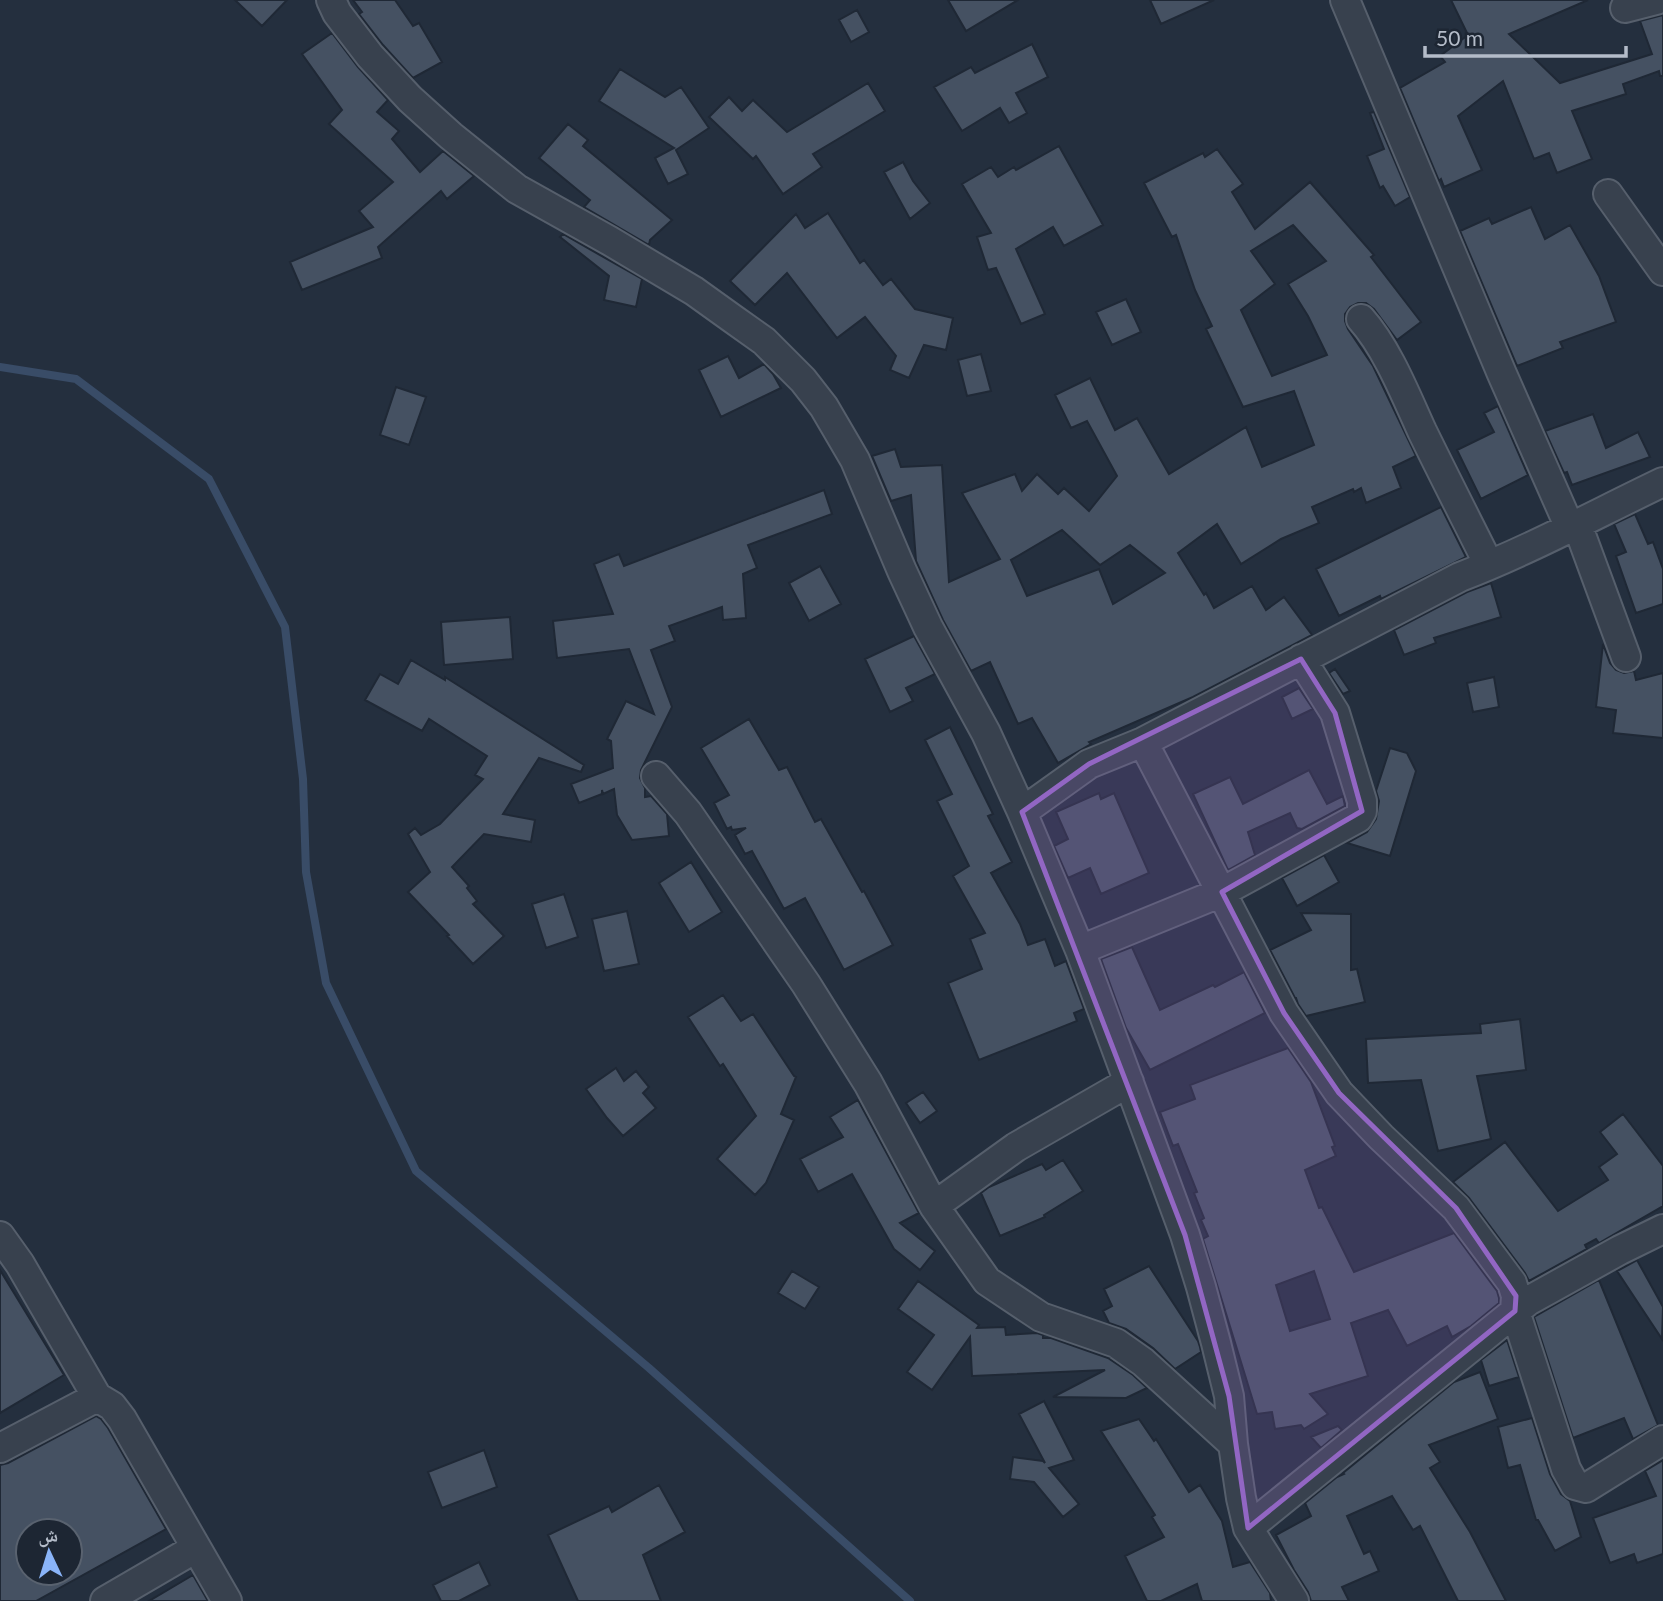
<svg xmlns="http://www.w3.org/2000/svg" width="1663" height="1601" font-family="Lato,'Noto Naskh Arabic',sans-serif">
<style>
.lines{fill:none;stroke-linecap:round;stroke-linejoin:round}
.stream{stroke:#394c67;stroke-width:8}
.building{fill:#455162;stroke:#1f2835;stroke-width:2;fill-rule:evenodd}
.street-casing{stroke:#565f6c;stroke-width:32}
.street{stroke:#38414e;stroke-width:28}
.marked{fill:#9266c3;fill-opacity:0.2;stroke:#9266c3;stroke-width:5;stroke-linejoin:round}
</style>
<rect width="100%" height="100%" fill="#242f3e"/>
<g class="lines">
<!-- stream -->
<path class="stream" d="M 0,367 L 76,379 L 209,479 L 285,627 L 303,779 L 306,872 L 326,983 L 416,1171 L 649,1368 L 910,1601"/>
</g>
<!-- building -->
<path class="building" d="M 235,0 L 287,0 L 262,26 Z
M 353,0 L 395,0 L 413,26 L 419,23 L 442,62 L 413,78 L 383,45 L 359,14 L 362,12 Z
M 948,0 L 1018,0 L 966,31 Z
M 1150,0 L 1214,0 L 1161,24 Z
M 1451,0 L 1588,0 L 1509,34 L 1560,83 L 1652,54 L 1640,21 L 1663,15 L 1663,76 L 1660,76 L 1659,71 L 1623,84 L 1626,94 L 1572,111 L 1592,159 L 1557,173 L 1549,153 L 1534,159 L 1503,81 L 1458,116 L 1482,170 L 1444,187 L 1441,179 L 1439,181 L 1400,88 L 1445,62 L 1440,56 L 1468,35 Z
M 857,10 L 869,32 L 851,42 L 839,20 Z
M 332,33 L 358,67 L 388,100 L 377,112 L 399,131 L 392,139 L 420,172 L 443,151 L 474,176 L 447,199 L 441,191 L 378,247 L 382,258 L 302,290 L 290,262 L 373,227 L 359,211 L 393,182 L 329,124 L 342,110 L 302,54 Z
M 1032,44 L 1048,77 L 1016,93 L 1027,113 L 1009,123 L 1000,108 L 962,131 L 934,87 L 971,67 L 975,73 Z
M 620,69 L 665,97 L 681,87 L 709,128 L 676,150 L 688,174 L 668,184 L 655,158 L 674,148 L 599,101 Z
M 868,83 L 885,111 L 813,154 L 822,167 L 783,194 L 756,156 L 753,159 L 709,117 L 729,97 L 742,111 L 753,100 L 787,132 Z
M 1374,112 L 1410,197 L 1395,206 L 1383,186 L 1380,188 L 1367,156 L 1384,149 L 1370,113 Z
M 568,124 L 588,140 L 583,146 L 672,220 L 650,240 L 649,245 L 584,207 L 590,200 L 539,158 Z
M 1059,146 L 1103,225 L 1064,246 L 1053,227 L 1016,249 L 1045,314 L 1021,324 L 996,268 L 988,270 L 977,237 L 991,233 L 962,184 L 991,167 L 998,177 L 1014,167 L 1016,170 Z
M 1217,149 L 1243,184 L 1232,192 L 1255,229 L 1310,182 L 1374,255 L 1371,257 L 1421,322 L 1397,340 L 1374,309 L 1366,303 L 1358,303 L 1350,307 L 1345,314 L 1345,321 L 1348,329 L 1373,366 L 1416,456 L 1393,467 L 1401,488 L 1366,503 L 1361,488 L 1354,492 L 1353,489 L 1312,507 L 1319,523 L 1281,539 L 1241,564 L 1217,524 L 1178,553 L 1204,595 L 1206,593 L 1214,608 L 1252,586 L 1266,610 L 1284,597 L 1312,635 L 1193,697 L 1089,742 L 1091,744 L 1058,763 L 1032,718 L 1018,724 L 990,662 L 971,671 L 943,620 L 916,561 L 911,495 L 891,501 L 872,456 L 895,449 L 901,467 L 942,465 L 949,582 L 1000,559 L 962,493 L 1015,474 L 1022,491 L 1037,474 L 1058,494 L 1064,488 L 1089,511 L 1117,476 L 1087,421 L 1071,428 L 1055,395 L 1090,378 L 1115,430 L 1137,418 L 1169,474 L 1246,427 L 1262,467 L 1314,445 L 1294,391 L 1243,407 L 1206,329 L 1212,326 L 1195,290 L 1176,235 L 1172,237 L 1144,183 L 1203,153 L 1205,157 ZM 1293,225 L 1326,261 L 1288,284 L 1308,316 L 1327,355 L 1272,376 L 1241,310 L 1275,284 L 1251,251 ZM 1062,530 L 1100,565 L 1130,545 L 1165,573 L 1113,604 L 1099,569 L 1027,596 L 1011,560 Z
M 903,162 L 913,181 L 930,203 L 910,219 L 884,172 Z
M 1531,207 L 1545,239 L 1570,225 L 1599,276 L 1616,322 L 1560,342 L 1563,348 L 1517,366 L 1460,231 L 1489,218 L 1492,224 Z
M 828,213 L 860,263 L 864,260 L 883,285 L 891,279 L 915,309 L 953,318 L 946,350 L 924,345 L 909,378 L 890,370 L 896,356 L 865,317 L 837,338 L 787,273 L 755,305 L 730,281 L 796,214 L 805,228 Z
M 563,234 L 642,279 L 636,307 L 604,300 L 609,276 L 560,237 Z
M 1126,299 L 1141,332 L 1112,345 L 1096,312 Z
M 981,354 L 991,391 L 967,396 L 958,360 Z
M 728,356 L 739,378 L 764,364 L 773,374 L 781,388 L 721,417 L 699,370 Z
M 396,387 L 426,397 L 409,445 L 380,435 Z
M 1498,406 L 1528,475 L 1481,499 L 1457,450 L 1494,432 L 1484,413 Z
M 1593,414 L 1606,448 L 1638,432 L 1650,457 L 1572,485 L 1567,472 L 1564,473 L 1545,431 Z
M 824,490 L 832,514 L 748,545 L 757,568 L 743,574 L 746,618 L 723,620 L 722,607 L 669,626 L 675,641 L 651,650 L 672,707 L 641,770 L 640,778 L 645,788 L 645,797 L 651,796 L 667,814 L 669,836 L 632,840 L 617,815 L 614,789 L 603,794 L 602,790 L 602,794 L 579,803 L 571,784 L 613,768 L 611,741 L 607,739 L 626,701 L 654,714 L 629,649 L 557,658 L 553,621 L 613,614 L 594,564 L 619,554 L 624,566 Z
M 1441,507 L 1466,557 L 1381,599 L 1380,596 L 1339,616 L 1316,569 Z
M 1635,514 L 1648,544 L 1653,542 L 1663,569 L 1663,604 L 1636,613 L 1616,556 L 1626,552 L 1614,524 Z
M 820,566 L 841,604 L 809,621 L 789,583 Z
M 1491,583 L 1501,617 L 1434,638 L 1436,643 L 1404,655 L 1394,630 L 1467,592 Z
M 510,617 L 513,659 L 444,665 L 441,622 Z
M 914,636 L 935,674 L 906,688 L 913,701 L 890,712 L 865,659 Z
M 1603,644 L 1610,663 L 1616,670 L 1624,673 L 1634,671 L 1636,680 L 1663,673 L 1663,738 L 1613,733 L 1616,710 L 1596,707 Z
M 411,660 L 445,680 L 445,677 L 584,765 L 581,772 L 539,758 L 503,814 L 535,820 L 531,842 L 484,834 L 452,867 L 469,886 L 467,888 L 477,901 L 473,904 L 504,936 L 473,964 L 447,936 L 449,935 L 408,892 L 430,872 L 408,834 L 415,828 L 421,835 L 440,824 L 483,779 L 475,775 L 487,756 L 429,719 L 422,731 L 365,700 L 380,674 L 398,684 Z
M 1335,669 L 1350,691 L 1343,694 L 1329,673 Z
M 1494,677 L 1499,707 L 1473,712 L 1467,683 Z
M 1299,688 L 1313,709 L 1292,719 L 1282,697 Z
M 749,719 L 779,770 L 787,767 L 815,822 L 821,819 L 862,892 L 864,891 L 893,945 L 844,970 L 805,898 L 784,909 L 752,851 L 745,854 L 735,835 L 746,828 L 732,830 L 731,827 L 727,829 L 714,803 L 729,795 L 701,748 Z
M 950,727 L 993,814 L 988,816 L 1012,862 L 991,873 L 1020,924 L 1028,945 L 1045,939 L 1055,966 L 1066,961 L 1084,1009 L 1074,1013 L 1077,1021 L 979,1060 L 948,983 L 982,969 L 970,939 L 985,933 L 953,876 L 969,866 L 937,801 L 952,794 L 925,740 Z
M 1390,748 L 1407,753 L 1416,771 L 1390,856 L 1347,843 L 1367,832 L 1376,819 L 1379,801 L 1376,791 Z
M 1309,770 L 1327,804 L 1343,796 L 1345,806 L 1302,829 L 1297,828 L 1290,813 L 1248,832 L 1255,855 L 1228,870 L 1193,794 L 1230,777 L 1243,804 Z
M 1099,793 L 1101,799 L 1114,793 L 1149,873 L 1101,894 L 1090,868 L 1068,878 L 1054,846 L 1068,839 L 1056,812 Z
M 1324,855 L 1339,882 L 1297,906 L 1282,878 Z
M 691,862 L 722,912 L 689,932 L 659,883 Z
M 564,894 L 578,937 L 546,948 L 532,904 Z
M 627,911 L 639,964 L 604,971 L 592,919 Z
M 1301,913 L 1351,914 L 1351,970 L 1357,969 L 1365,1002 L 1306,1016 L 1298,1004 L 1296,998 L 1295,998 L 1270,950 L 1311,930 Z
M 1132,947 L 1160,1010 L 1213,985 L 1215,987 L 1244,972 L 1265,1013 L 1150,1070 L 1126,1028 L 1101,959 Z
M 723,995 L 741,1021 L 753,1014 L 794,1076 L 796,1077 L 781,1114 L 794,1120 L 766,1183 L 755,1195 L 717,1159 L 756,1116 L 723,1064 L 720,1066 L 688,1017 Z
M 1520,1019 L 1526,1070 L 1477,1076 L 1491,1139 L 1438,1151 L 1421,1080 L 1368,1083 L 1366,1039 L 1481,1033 L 1480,1024 Z
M 1288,1048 L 1311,1082 L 1335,1146 L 1332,1147 L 1336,1156 L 1305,1170 L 1319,1208 L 1322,1207 L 1354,1272 L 1454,1233 L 1497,1291 L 1499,1298 L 1499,1303 L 1471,1326 L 1452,1337 L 1447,1326 L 1407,1346 L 1388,1310 L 1351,1323 L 1368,1376 L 1310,1394 L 1328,1414 L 1304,1429 L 1301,1425 L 1275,1429 L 1272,1412 L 1257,1414 L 1203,1239 L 1208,1236 L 1201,1220 L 1204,1218 L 1194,1193 L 1197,1192 L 1178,1144 L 1173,1146 L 1160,1112 L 1195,1099 L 1190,1085 ZM 1314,1271 L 1330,1319 L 1290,1331 L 1276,1285 Z
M 616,1068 L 624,1081 L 636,1071 L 649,1087 L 643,1093 L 656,1108 L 623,1136 L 607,1118 L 586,1089 Z
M 923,1092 L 937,1111 L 920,1123 L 906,1103 Z
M 858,1100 L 919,1213 L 900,1223 L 935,1251 L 920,1270 L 894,1249 L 852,1174 L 818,1192 L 800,1159 L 843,1137 L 830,1117 Z
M 1623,1114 L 1663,1166 L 1663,1206 L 1599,1243 L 1596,1239 L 1585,1245 L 1587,1249 L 1529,1281 L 1525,1273 L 1469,1198 L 1453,1182 L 1505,1142 L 1558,1211 L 1608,1180 L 1599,1167 L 1617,1154 L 1600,1132 Z
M 1063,1160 L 1083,1191 L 1044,1215 L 1045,1217 L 1000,1236 L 981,1193 L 989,1187 L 1042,1164 L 1046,1170 Z
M 1637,1260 L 1663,1307 L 1662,1339 L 1617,1271 Z
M 1149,1266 L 1198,1341 L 1200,1347 L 1201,1352 L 1175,1369 L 1153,1348 L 1126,1329 L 1109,1323 L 1103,1311 L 1112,1306 L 1104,1289 Z
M 0,1270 L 64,1375 L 0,1413 Z
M 792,1271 L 819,1287 L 805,1309 L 778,1293 Z
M 1599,1280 L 1658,1425 L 1633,1439 L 1624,1418 L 1573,1438 L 1534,1317 Z
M 918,1281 L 979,1325 L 977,1328 L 1005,1327 L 1006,1335 L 1037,1333 L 1043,1335 L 1043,1338 L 1051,1338 L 1108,1358 L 1133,1375 L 1147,1388 L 1126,1398 L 1053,1397 L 1105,1370 L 972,1376 L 970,1337 L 932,1390 L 907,1372 L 934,1335 L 898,1309 Z
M 1507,1340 L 1519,1377 L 1489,1386 L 1481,1360 Z
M 1480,1372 L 1498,1419 L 1429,1445 L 1440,1462 L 1430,1468 L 1470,1532 L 1506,1601 L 1458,1601 L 1420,1526 L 1413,1530 L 1392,1496 L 1347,1516 L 1364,1554 L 1370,1551 L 1379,1571 L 1342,1587 L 1349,1601 L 1311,1601 L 1308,1592 L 1294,1570 L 1276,1535 L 1311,1516 L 1305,1503 L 1337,1477 L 1344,1474 L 1343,1473 L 1454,1382 Z
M 1044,1401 L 1074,1460 L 1049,1468 L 1079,1504 L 1063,1517 L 1034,1482 L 1010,1479 L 1013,1457 L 1043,1461 L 1045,1463 L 1019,1414 Z
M 96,1416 L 101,1419 L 108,1428 L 166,1529 L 36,1601 L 0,1601 L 0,1465 L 8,1463 ZM 28,1531 L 70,1531 L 70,1573 L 28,1573 Z
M 1532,1418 L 1550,1474 L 1561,1494 L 1570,1501 L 1581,1537 L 1555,1551 L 1538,1520 L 1536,1520 L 1520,1465 L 1508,1468 L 1498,1427 Z
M 1139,1419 L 1154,1441 L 1156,1439 L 1189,1492 L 1200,1485 L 1222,1521 L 1233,1567 L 1250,1562 L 1270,1593 L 1271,1601 L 1202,1601 L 1197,1584 L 1161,1601 L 1147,1601 L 1125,1556 L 1164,1537 L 1152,1517 L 1155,1515 L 1101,1431 Z
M 1338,1426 L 1342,1430 L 1321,1448 L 1311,1437 Z
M 484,1450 L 497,1487 L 442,1508 L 428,1472 Z
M 1663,1460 L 1663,1554 L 1637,1563 L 1634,1554 L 1610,1563 L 1593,1518 L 1656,1496 L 1645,1471 Z
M 659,1485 L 685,1532 L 643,1555 L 661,1601 L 578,1601 L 548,1535 L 609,1506 L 612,1512 Z
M 479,1562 L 490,1585 L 459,1601 L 441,1601 L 433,1585 Z
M 193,1575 L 208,1601 L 149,1601 Z"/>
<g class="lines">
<defs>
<path id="street" d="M 331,0 L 337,13 L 370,56 L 410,99 L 451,136 L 517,189 L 610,241 L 694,291 L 733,319 L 764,341 L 803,380 L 824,407 L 855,460 L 902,571 L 928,627 L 986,733 L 1022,812 L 1080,950 L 1185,1235 L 1201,1287 L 1216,1343 L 1229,1396 L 1233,1444 L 1241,1498 L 1248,1528 L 1294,1601
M 1345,0 L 1502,374 L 1570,528
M 1625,8 L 1656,0
M 1608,194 L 1663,271
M 1361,319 C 1387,348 1406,396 1422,431 C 1444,476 1467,521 1489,565
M 1577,524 L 1626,657
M 1143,742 L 1284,1013 L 1339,1093 L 1381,1137 L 1456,1208 L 1512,1283 L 1516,1296 L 1515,1311 L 1566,1469 L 1575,1485 L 1586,1488 L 1594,1483 L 1663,1440
M 656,776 L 688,813 L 806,984 L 868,1083 L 934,1206 L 987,1281 L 1041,1317 L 1116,1343 L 1143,1362 L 1233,1444
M 1022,812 L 1089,764 L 1143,742 L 1460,577 C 1530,550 1596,514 1663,482
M 1080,950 L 1222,892 L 1358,818 L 1362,811 L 1362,801 L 1335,713 L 1301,659
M 934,1206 L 1016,1147 L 1129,1082
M 0,1236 L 20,1264 L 97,1397 L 112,1406 L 122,1419 L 227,1601
M 0,1448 L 97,1397
M 1248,1528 L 1528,1301 L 1620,1250 L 1663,1229
M 105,1601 L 196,1548"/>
</defs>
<!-- street casing -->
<use href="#street" class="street-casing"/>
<!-- street -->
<use href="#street" class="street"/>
</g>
<!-- marked area -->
<path class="marked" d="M 1301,659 L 1335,713 L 1362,811 L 1222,892 L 1284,1013 L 1339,1093 L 1456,1208 L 1516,1296 L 1515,1311 L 1248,1528 L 1229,1396 L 1185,1235 L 1022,812 L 1089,764 Z"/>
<!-- north arrow -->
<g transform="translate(49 1552) rotate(356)"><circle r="33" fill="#1d2633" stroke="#59626f" stroke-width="2"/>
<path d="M0-5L12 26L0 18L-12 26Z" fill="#8ab4f8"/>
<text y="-10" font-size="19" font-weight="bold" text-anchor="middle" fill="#b4bcc9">ش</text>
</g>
<!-- scale -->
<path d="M1425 46v10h201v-10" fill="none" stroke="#b4bcc9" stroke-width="3.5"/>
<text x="1436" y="46" font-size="21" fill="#b4bcc9" stroke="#1d2633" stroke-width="5" paint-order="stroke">50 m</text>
</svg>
